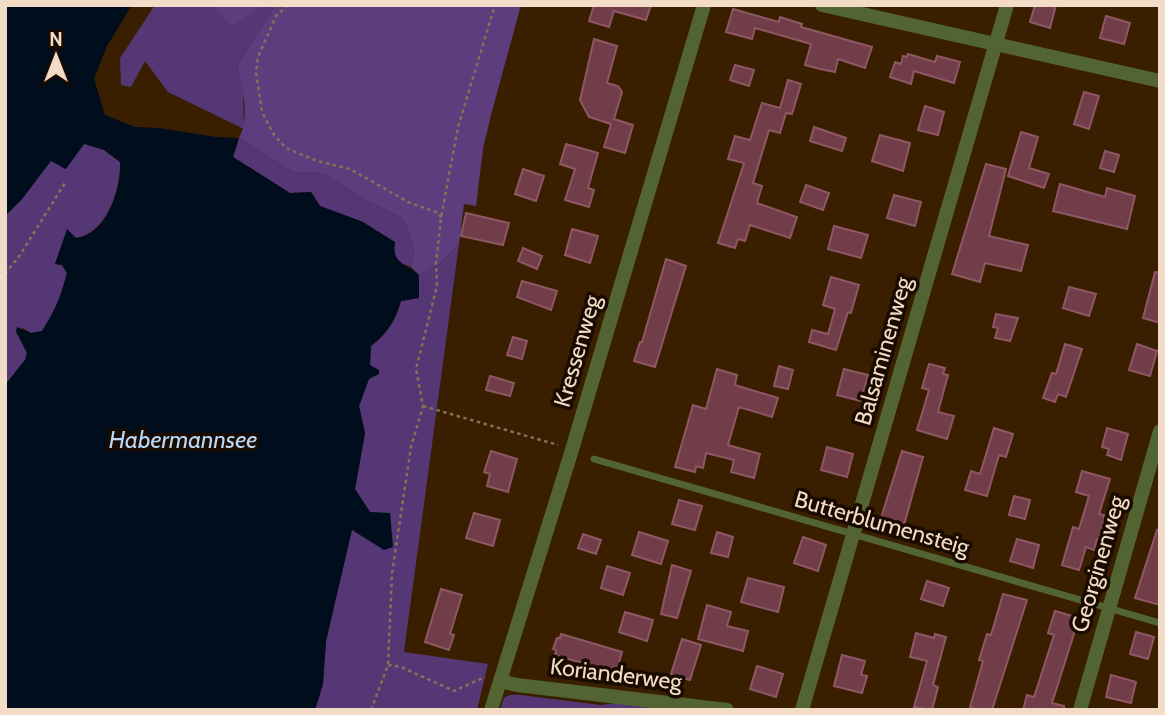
<svg xmlns="http://www.w3.org/2000/svg" width="1165" height="715" font-family="Cabin,sans-serif">
<style>
.green{fill:#563776}
.forest{fill:#5d3d7e}
.water{fill:#000d1d}
.building{fill:#713d49;stroke:#8f5764;stroke-width:2}
.lines{fill:none;stroke-linecap:round;stroke-linejoin:round}
.path{stroke:#887055;stroke-width:2.5;stroke-dasharray:3.5 3.5;stroke-linecap:butt}
.lane{stroke:#526432;stroke-width:7}
.street{stroke:#526432;stroke-width:14}
.labels{text-anchor:middle;dominant-baseline:central;stroke-width:7;stroke-linejoin:round;paint-order:stroke}
.street-label{font-size:23px;fill:#f2dcc7;stroke:#1a0b00}
.water-label{font-size:24px;font-style:italic;fill:#b7d9f7;stroke:#1a0b00}
</style>
<rect width="100%" height="100%" fill="#391f00"/>
<!-- green -->
<path class="green" d="M 155,5 L 212,5 L 232,25 L 265,5 L 276,5 L 250,44 L 237,67 L 243,89 L 244,129 L 168,92 L 145,61 L 131,87 L 121,85 L 120,58 Z
M 239,138 L 293,172 L 323,173 L 365,200 L 401,217 L 409,231 L 414,250 L 411,267 L 398,262 L 394,253 L 363,222 L 320,206 L 311,192 L 290,193 L 233,157 Z
M 84,143 L 104,150 L 120,162 C 121,189 106,235 75,238 L 68,230 L 55,264 L 62,265 L 67,273 L 56,309 L 42,331 L 31,333 L 23,328 L 16,332 L 27,353 L 25,360 L 5,385 L 5,216 L 22,199 L 51,160 L 65,169 Z
M 459,244 L 404,652 L 488,664 L 477,710 L 315,710 L 323,684 L 326,641 L 352,529 L 375,544 L 370,512 L 355,489 L 365,433 L 359,406 L 369,379 L 371,346 C 387,334 396,321 401,301 L 419,298 L 419,275 L 440,264 Z
M 509,695 L 520,695 L 601,705 L 615,703 L 678,710 L 500,710 L 504,698 Z"/>
<!-- forest -->
<path class="forest" d="M 212,5 L 265,5 L 232,26 Z
M 276,5 L 521,5 L 491,115 L 483,149 L 476,206 L 464,204 L 459,244 L 440,264 L 419,275 L 411,267 L 414,250 L 409,231 L 401,217 L 365,200 L 323,173 L 293,172 L 239,138 C 250,118 243,89 237,67 L 250,44 Z"/>
<!-- water -->
<path class="water" d="M 5,5 L 132,5 L 107,46 L 94,79 L 105,115 L 135,127 L 159,128 L 216,137 L 239,138 L 233,157 L 290,193 L 311,192 L 320,206 L 363,222 L 395,242 C 392,265 405,262 419,275 L 419,298 L 401,301 C 395,321 387,333 371,346 L 370,365 L 379,370 L 379,374 L 369,379 L 359,406 L 365,433 L 355,489 L 370,512 L 390,513 L 393,547 L 384,550 L 352,530 L 326,641 L 323,684 L 315,710 L 5,710 L 5,385 L 25,360 L 27,353 L 16,331 L 17,327 L 31,333 L 42,331 C 54,312 62,295 67,273 L 62,265 L 55,264 L 67,229 L 76,238 C 106,235 122,189 120,162 L 104,150 L 84,144 L 66,169 L 51,161 L 22,199 L 5,216 Z"/>
<!-- building -->
<path class="building" d="M 594,5 L 651,5 L 646,20 L 614,11 L 609,27 L 589,21 Z
M 1035,5 L 1056,5 L 1050,28 L 1030,22 Z
M 733,9 L 779,22 L 780,17 L 802,24 L 801,27 L 872,47 L 865,68 L 838,59 L 835,72 L 820,69 L 805,65 L 811,44 L 755,28 L 752,39 L 726,32 Z
M 1106,16 L 1130,23 L 1124,44 L 1100,38 Z
M 594,39 L 617,46 L 607,83 L 618,86 L 622,92 L 614,119 L 633,125 L 625,153 L 604,147 L 611,124 L 589,117 L 580,100 Z
M 908,54 L 935,62 L 937,56 L 960,62 L 954,83 L 914,71 L 911,84 L 890,77 L 895,62 L 901,64 L 903,56 L 907,57 Z
M 735,65 L 754,70 L 749,86 L 730,80 Z
M 788,80 L 801,84 L 792,114 L 786,113 L 780,133 L 769,130 L 753,183 L 762,186 L 757,203 L 797,217 L 790,238 L 750,225 L 745,241 L 738,239 L 735,248 L 718,243 L 744,163 L 728,159 L 735,136 L 750,140 L 762,103 L 780,108 Z
M 1084,92 L 1099,96 L 1089,129 L 1074,124 Z
M 925,106 L 944,112 L 938,135 L 918,130 Z
M 814,127 L 846,138 L 842,151 L 810,141 Z
M 1021,132 L 1038,137 L 1029,168 L 1049,174 L 1044,188 L 1008,176 Z
M 880,135 L 910,143 L 903,171 L 872,161 Z
M 566,144 L 598,153 L 588,188 L 594,190 L 589,207 L 565,200 L 575,169 L 560,164 Z
M 1105,151 L 1119,155 L 1114,172 L 1100,168 Z
M 986,164 L 1006,169 L 989,236 L 1028,245 L 1021,271 L 985,263 L 980,282 L 952,274 Z
M 523,169 L 544,176 L 536,201 L 515,194 Z
M 1060,184 L 1105,197 L 1107,188 L 1135,196 L 1127,229 L 1053,211 Z
M 806,185 L 829,193 L 823,210 L 800,202 Z
M 894,195 L 921,202 L 915,226 L 887,218 Z
M 466,213 L 509,223 L 503,245 L 461,236 Z
M 834,226 L 868,235 L 861,258 L 828,249 Z
M 572,229 L 598,236 L 590,263 L 565,255 Z
M 523,248 L 542,256 L 537,269 L 518,261 Z
M 666,259 L 686,266 L 655,367 L 634,361 L 640,342 L 642,342 Z
M 1155,272 L 1160,273 L 1160,323 L 1143,318 Z
M 831,277 L 859,285 L 851,313 L 848,312 L 836,350 L 809,342 L 812,330 L 828,334 L 835,309 L 823,305 Z
M 522,281 L 557,291 L 551,310 L 517,297 Z
M 1069,287 L 1096,294 L 1089,316 L 1063,308 Z
M 996,314 L 1018,318 L 1010,341 L 995,338 L 998,328 L 993,327 Z
M 513,337 L 527,341 L 522,359 L 507,355 Z
M 1065,344 L 1082,349 L 1066,397 L 1058,394 L 1055,402 L 1043,398 L 1052,373 L 1056,374 Z
M 1137,344 L 1157,351 L 1150,376 L 1129,370 Z
M 929,364 L 945,368 L 943,374 L 948,375 L 938,412 L 954,416 L 947,439 L 917,430 L 929,390 L 922,388 Z
M 779,366 L 793,370 L 788,389 L 774,386 Z
M 717,369 L 737,375 L 735,385 L 778,398 L 772,417 L 739,407 L 728,445 L 760,454 L 754,478 L 731,472 L 734,460 L 706,453 L 703,468 L 696,466 L 695,472 L 675,467 L 693,405 L 706,409 Z
M 844,369 L 868,375 L 861,401 L 837,395 Z
M 490,376 L 514,383 L 510,396 L 486,390 Z
M 994,428 L 1013,434 L 1006,457 L 999,455 L 987,496 L 965,490 L 971,471 L 980,474 Z
M 1107,428 L 1128,434 L 1121,460 L 1107,455 L 1109,449 L 1102,447 Z
M 827,447 L 853,454 L 847,477 L 821,470 Z
M 491,451 L 517,459 L 508,492 L 487,486 L 490,474 L 484,472 Z
M 902,451 L 923,457 L 904,525 L 881,518 Z
M 1082,471 L 1110,479 L 1099,514 L 1104,515 L 1104,520 L 1099,539 L 1097,539 L 1094,550 L 1086,547 L 1079,570 L 1062,565 L 1073,527 L 1079,529 L 1089,496 L 1076,492 Z
M 1014,496 L 1030,500 L 1025,519 L 1009,515 Z
M 679,500 L 702,506 L 695,530 L 672,524 Z
M 474,513 L 500,520 L 493,546 L 466,538 Z
M 1157,530 L 1160,531 L 1160,605 L 1135,598 Z
M 639,532 L 668,541 L 661,564 L 632,555 Z
M 717,532 L 733,537 L 728,557 L 711,553 Z
M 583,534 L 601,540 L 596,554 L 578,548 Z
M 803,537 L 826,545 L 818,571 L 794,563 Z
M 1017,539 L 1039,545 L 1033,568 L 1010,561 Z
M 672,565 L 691,571 L 677,618 L 661,614 Z
M 607,566 L 630,573 L 623,595 L 601,588 Z
M 748,578 L 784,587 L 778,612 L 741,602 Z
M 927,581 L 949,588 L 943,606 L 921,599 Z
M 441,589 L 462,595 L 450,634 L 454,635 L 449,650 L 425,642 Z
M 1003,594 L 1027,600 L 992,710 L 979,710 L 970,707 L 983,661 L 979,660 L 987,634 L 991,635 Z
M 707,605 L 731,612 L 727,626 L 748,631 L 743,651 L 698,639 Z
M 1055,611 L 1079,618 L 1052,703 L 1064,706 L 1064,710 L 1023,710 L 1027,695 L 1034,697 L 1054,635 L 1048,633 Z
M 625,612 L 653,620 L 647,641 L 619,632 Z
M 1136,632 L 1154,637 L 1148,659 L 1130,654 Z
M 916,633 L 934,638 L 935,634 L 946,637 L 933,685 L 938,687 L 932,710 L 914,707 L 927,661 L 910,657 Z
M 561,634 L 622,652 L 616,673 L 555,655 L 556,650 L 553,649 L 557,638 L 560,638 Z
M 682,639 L 701,645 L 690,680 L 671,674 Z
M 842,655 L 865,661 L 861,675 L 867,676 L 862,693 L 834,686 Z
M 757,666 L 783,674 L 776,697 L 750,689 Z
M 1111,675 L 1136,682 L 1131,703 L 1106,697 Z"/>
<g class="lines">
<!-- path -->
<path class="path" d="M 288,5 L 276,16 L 258,57 L 256,72 L 262,112 L 274,135 L 286,148 L 317,161 L 350,169 L 410,203 L 439,213 L 441,218
M 5,274 L 20,255 L 65,183
M 423,406 L 558,445
M 388,665 L 401,667 L 454,691 L 485,677
M 371,710 L 388,665 L 392,573 L 411,447 L 423,406 L 416,369 L 437,286 L 436,263 L 441,218 L 458,127 L 495,5"/>
<!-- lane -->
<path class="lane" d="M 594,459 L 1160,623"/>
<!-- street -->
<path class="street" d="M 822,5 L 1160,81
M 500,681 L 517,685 L 727,710
M 491,710 L 571,453 L 704,5
M 802,710 L 1007,5
M 1080,710 L 1160,431"/>
</g>
<g class="labels">
<!-- street labels -->
<g class="street-label">
<text transform="translate(577 351) rotate(-74)">Kressenweg</text>
<text transform="translate(883 351) rotate(-74)">Balsaminenweg</text>
<text transform="translate(882 523) rotate(16)">Butterblumensteig</text>
<text transform="translate(1098 564) rotate(-74)">Georginenweg</text>
<text transform="translate(616 674) rotate(7)">Korianderweg</text>
</g>
<!-- water labels -->
<g class="water-label">
<text x="183" y="439">Habermannsee</text>
</g>
</g>
<!-- border -->
<rect width="1165" height="715" fill="none" stroke="#f2dcc7" stroke-width="14"/>
<!-- north arrow -->
<g transform="translate(56 56)" stroke="#1a0b00" stroke-width="5" paint-order="stroke">
<path d="M0-5L12 26L0 18L-12 26Z" fill="#f2dcc7"/>
<text y="-10" font-size="19" font-weight="bold" text-anchor="middle" fill="#f2dcc7">N</text>
</g>
</svg>
